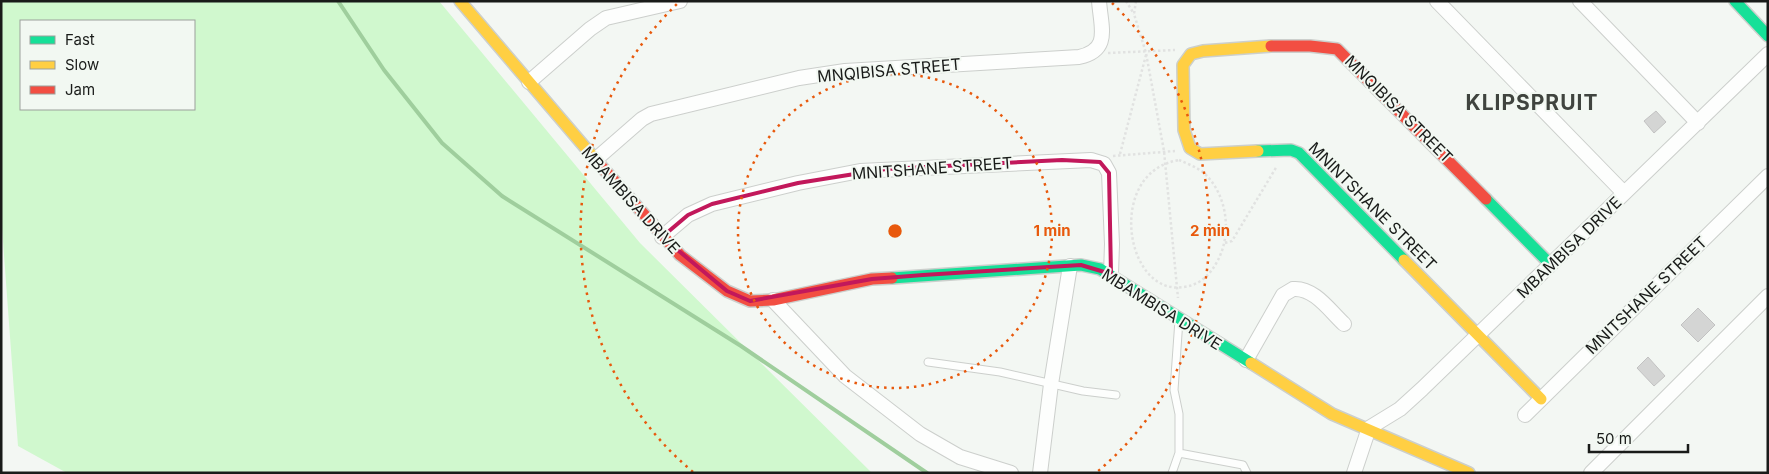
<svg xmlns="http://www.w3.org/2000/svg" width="1769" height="474" font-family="Inter,sans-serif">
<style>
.green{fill:#d0f8ce;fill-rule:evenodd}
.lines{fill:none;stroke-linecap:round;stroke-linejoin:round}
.stream{stroke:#9fce9d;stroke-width:4}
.building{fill:#d4d5d4;stroke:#c2c2c2}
.lane-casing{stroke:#cccfcc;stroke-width:9}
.street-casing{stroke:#cccfcc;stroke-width:16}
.fast-casing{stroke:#cccfcc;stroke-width:14}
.slow-casing{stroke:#cccfcc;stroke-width:14}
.jam-casing{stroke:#cccfcc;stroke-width:14}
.path{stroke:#e1e2e1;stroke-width:2.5;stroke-dasharray:2.5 2.5;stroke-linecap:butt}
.lane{stroke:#fdfefd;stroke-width:7}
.street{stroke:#fdfefd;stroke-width:14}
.fast{stroke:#16e098;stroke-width:11}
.slow{stroke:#ffcf43;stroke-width:11}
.jam{stroke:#f24e42;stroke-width:11}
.marked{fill:none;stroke:#c2185b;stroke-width:4;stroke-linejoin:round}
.ring{fill:none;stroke:#e8590c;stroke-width:2.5;stroke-dasharray:2.5 5}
.labels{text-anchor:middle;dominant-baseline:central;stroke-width:4;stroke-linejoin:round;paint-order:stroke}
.street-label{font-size:16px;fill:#191b19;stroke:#f2f8f2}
.district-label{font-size:21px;font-weight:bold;letter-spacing:1px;fill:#40443f;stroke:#f2f8f2}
.centre{fill:#e8590c;stroke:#f2f8f2;stroke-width:2.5}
.ring-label{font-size:15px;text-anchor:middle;font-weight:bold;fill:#e8590c;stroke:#f2f8f2;stroke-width:4;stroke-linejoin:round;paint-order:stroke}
</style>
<rect width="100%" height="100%" fill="#f3f7f3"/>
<!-- green -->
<path class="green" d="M 1,1 L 439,1 L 640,243 L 872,473 L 67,473 L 18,446 L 1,214 ZM 21,21 L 194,21 L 194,109 L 21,109 Z"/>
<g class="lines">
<!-- stream -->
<path class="stream" d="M 338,1 L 384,70 L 442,143 L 502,196 L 741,346 L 927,473"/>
</g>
<!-- building -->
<path class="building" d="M 1656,111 L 1666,122 L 1654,133 L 1644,121 Z
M 1698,308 L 1715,325 L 1698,342 L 1681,325 Z
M 1648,357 L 1665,376 L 1654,386 L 1637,368 Z"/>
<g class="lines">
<defs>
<path id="lane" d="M 928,362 L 1000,372 L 1083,391 L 1116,395
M 1179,453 L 1179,414 L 1174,390 L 1179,320
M 1172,473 L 1179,453 L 1243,465 L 1247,473"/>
<path id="street" d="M 1437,1 L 1624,193
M 1580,1 L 1698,123
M 529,82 L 590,29 L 606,18 L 680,1
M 595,160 L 642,119 L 651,114 L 799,78 L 845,71 L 1079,57 C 1111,50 1101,28 1099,1
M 662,237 L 688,215 L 712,204 L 798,183 L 860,171 L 1091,160 L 1104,164 L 1109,173 L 1112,244 L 1111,274
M 773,300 L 845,376 L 920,434 L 960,457 L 1011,473
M 1246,360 L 1283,295 L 1293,289 C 1314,287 1330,311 1344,324
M 1525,415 L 1768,176
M 1040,473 L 1051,384 L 1070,266
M 1354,473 L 1369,428 L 1400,409 L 1422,389 L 1768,54
M 1591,473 L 1768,296"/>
<path id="fast" d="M 1735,1 L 1768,36
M 1258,151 L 1291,150 L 1299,153 L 1404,260
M 1486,199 L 1551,265
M 892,278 L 1081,265 L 1100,269 L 1251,363"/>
<path id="slow" d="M 460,1 L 601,166
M 1258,151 L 1200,154 L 1190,148 L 1184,130 L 1183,65 L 1191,54 L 1203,51 L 1271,46
M 1404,260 L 1541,399
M 1251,363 L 1332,414 L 1469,473"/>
<path id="jam" d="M 1271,46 L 1310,46 L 1337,49 L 1486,199
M 601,166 L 680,255 L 727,291 L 750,301 L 773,300 L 872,279 L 892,278"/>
</defs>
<!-- lane casing -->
<use href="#lane" class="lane-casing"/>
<!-- street casing -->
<use href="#street" class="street-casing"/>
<!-- fast casing -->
<use href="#fast" class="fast-casing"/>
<!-- slow casing -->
<use href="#slow" class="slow-casing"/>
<!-- jam casing -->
<use href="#jam" class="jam-casing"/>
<!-- path -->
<path class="path" d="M 1126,1 L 1134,14
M 1136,1 L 1134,14 L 1146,53 L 1164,151 L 1178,298
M 1108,53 L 1175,50
M 1120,154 L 1146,55
M 1113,156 L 1175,151
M 1179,160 C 1188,164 1199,168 1206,175 C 1227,196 1232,233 1218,260 C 1211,274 1200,285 1184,287 C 1125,297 1105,172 1179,160 Z
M 1225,243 L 1232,241 L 1277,166"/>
<!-- lane -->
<use href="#lane" class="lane"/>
<!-- street -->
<use href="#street" class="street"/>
<!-- fast -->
<use href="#fast" class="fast"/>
<!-- slow -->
<use href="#slow" class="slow"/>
<!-- jam -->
<use href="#jam" class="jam"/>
</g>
<!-- marked area -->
<path class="marked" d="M 1062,160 L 1100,162 L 1109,173 L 1111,274 L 1081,265 L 923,275 L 872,279 L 750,301 L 727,291 L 662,237 L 688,215 L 712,204 L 798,183 L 886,169 Z"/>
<!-- distance rings -->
<g class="ring">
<circle cx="895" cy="231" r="157"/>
<path d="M693 472A315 315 0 0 1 678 3M1112 3A315 315 0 0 1 1097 472"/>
</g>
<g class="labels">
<!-- street labels -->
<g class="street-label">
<text transform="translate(889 70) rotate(-5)">MNQIBISA STREET</text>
<text transform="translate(1399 109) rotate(45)">MNQIBISA STREET</text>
<text transform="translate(932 168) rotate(-4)">MNITSHANE STREET</text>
<text transform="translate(631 200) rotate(48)">MBAMBISA DRIVE</text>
<text transform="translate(1373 206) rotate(45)">MNINTSHANE STREET</text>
<text transform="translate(1569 247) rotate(-44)">MBAMBISA DRIVE</text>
<text transform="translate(1646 295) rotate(-44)">MNITSHANE STREET</text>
<text transform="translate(1162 309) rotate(32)">MBAMBISA DRIVE</text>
</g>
<!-- district labels -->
<g class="district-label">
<text x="1532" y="102">KLIPSPRUIT</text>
</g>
</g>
<circle cx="895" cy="231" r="8" class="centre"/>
<g class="ring-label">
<text x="1052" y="236">1 min</text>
<text x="1210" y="236">2 min</text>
</g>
<!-- border -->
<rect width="1769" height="474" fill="none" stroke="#191b19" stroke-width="5"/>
<!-- legend -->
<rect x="20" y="20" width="175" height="90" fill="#f2f8f2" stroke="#9ba09b"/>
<rect x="30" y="36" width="25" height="8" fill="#16e098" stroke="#9ba09b"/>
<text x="65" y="45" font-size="15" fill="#191b19">Fast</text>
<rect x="30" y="61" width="25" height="8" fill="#ffcf43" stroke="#9ba09b"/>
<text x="65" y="70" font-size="15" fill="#191b19">Slow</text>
<rect x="30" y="86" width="25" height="8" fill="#f24e42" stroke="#9ba09b"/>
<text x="65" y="95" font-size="15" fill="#191b19">Jam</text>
<!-- scale -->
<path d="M1589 444v8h99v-8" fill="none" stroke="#191b19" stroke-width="2.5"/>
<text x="1596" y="444" font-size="15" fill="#191b19" stroke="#f2f8f2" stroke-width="4" paint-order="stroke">50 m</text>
</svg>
